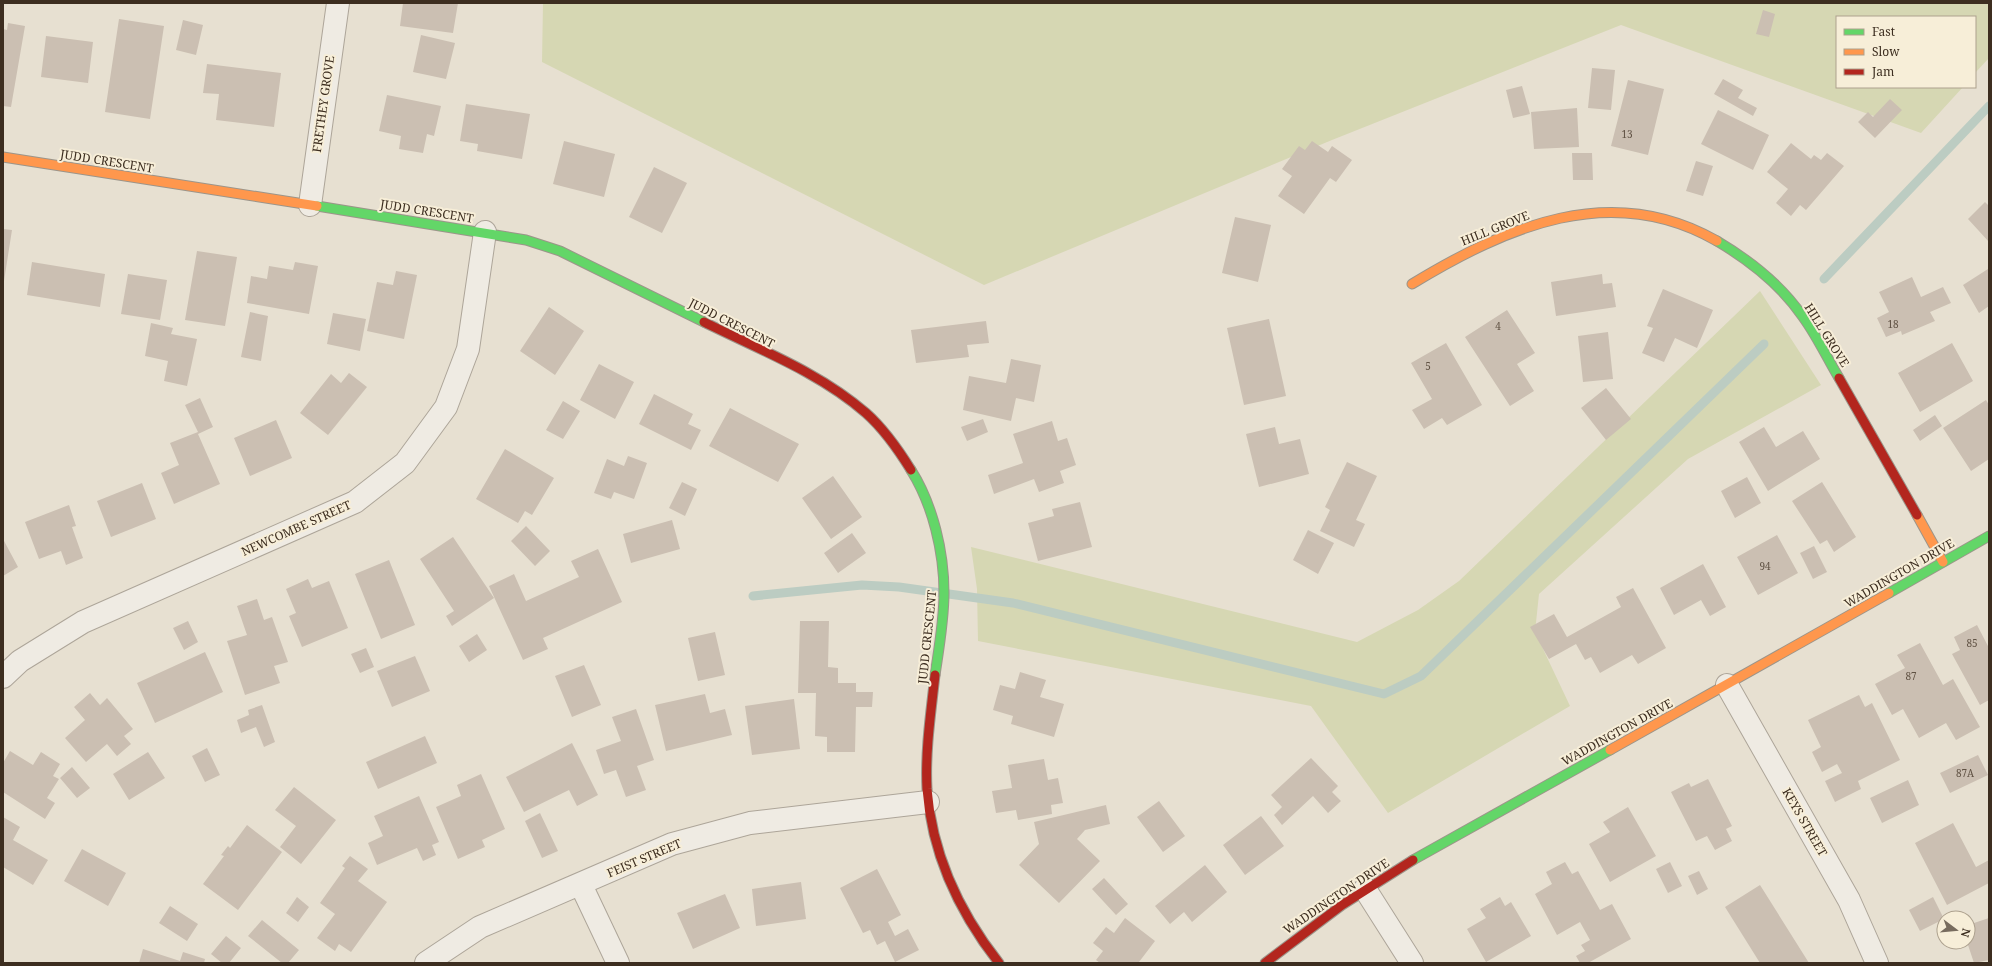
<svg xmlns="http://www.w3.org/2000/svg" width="1992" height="966" font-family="'Noto Serif',serif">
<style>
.green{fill:#d6d7b3}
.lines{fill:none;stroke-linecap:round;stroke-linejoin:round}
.stream{stroke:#bcccc2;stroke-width:9}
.building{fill:#cbbfb2}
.street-casing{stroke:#ada599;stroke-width:24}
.fast-casing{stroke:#9c958a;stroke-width:11}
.slow-casing{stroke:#9c958a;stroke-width:11}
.jam-casing{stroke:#9c958a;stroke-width:11}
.street{stroke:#efebe3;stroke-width:22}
.fast{stroke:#63d668;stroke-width:9}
.slow{stroke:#ff974d;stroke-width:9}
.jam{stroke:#b3261e;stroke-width:9}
.labels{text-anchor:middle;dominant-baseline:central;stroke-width:4;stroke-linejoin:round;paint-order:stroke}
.number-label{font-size:10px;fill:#605244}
.street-label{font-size:12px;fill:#3d2e20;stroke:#f7eed8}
</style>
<rect width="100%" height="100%" fill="#e7e0d1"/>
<!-- green -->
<path class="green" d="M 543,3 L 1989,3 L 1989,58 L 1975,73 L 1975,17 L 1837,17 L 1837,87 L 1963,87 L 1921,133 L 1621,25 L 1332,140 L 984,285 L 542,62 Z
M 1760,291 L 1821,385 L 1688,459 L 1539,594 L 1535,632 L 1570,706 L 1388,813 L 1311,706 L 978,641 L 977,589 L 971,547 L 1357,642 L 1418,610 L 1459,581 Z"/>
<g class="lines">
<!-- stream -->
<path class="stream" d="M 1824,279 L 1989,106
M 753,596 L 862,585 L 899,587 L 1013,603 L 1384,694 L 1421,676 L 1764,344"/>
</g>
<!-- building -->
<path class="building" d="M 403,3 L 458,3 L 453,33 L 400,26 Z
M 1763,10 L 1775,14 L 1769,37 L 1756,34 Z
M 119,19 L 164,26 L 150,119 L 105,112 Z
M 183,20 L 203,25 L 196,55 L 176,50 Z
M 8,23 L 25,26 L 11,107 L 3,106 L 3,29 L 7,30 Z
M 421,35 L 455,43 L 446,79 L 413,72 Z
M 46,36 L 93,42 L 88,83 L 41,77 Z
M 207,64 L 281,73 L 274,127 L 216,120 L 219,94 L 203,93 Z
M 1592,68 L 1615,70 L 1611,110 L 1588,108 Z
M 1723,79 L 1743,90 L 1738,98 L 1757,108 L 1753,116 L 1714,94 Z
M 1628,80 L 1664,89 L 1648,155 L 1611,146 Z
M 1522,86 L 1530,114 L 1513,118 L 1506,90 Z
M 387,95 L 441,106 L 434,136 L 427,134 L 423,153 L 399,149 L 401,136 L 379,131 Z
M 1890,99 L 1902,110 L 1875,138 L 1858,122 L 1868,112 L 1873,117 Z
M 466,104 L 530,114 L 522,159 L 477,151 L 478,144 L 460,141 Z
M 1577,108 L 1579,147 L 1534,149 L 1531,112 Z
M 1718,110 L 1769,135 L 1753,170 L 1701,144 Z
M 564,141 L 615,154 L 604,197 L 553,184 Z
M 1312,141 L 1328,152 L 1332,146 L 1352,160 L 1336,182 L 1330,178 L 1304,214 L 1278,196 L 1292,176 L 1282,169 L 1299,146 L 1305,150 Z
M 1791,143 L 1811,159 L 1814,155 L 1821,160 L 1827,153 L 1844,166 L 1806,210 L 1800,205 L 1791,216 L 1776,203 L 1788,189 L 1767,172 Z
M 1572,153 L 1592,153 L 1593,180 L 1573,180 Z
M 1696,161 L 1713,166 L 1703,196 L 1686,191 Z
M 654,167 L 687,183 L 662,233 L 629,217 Z
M 1985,202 L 1989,206 L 1989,242 L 1968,219 Z
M 1235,217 L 1271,225 L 1258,282 L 1222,273 Z
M 3,229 L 12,230 L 4,281 L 3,281 Z
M 197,251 L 237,257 L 225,326 L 185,320 Z
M 32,262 L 105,274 L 100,307 L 27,295 Z
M 295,262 L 318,266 L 309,314 L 247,303 L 251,276 L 267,279 L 269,266 L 293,270 Z
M 1988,269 L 1989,306 L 1979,313 L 1963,285 Z
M 396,271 L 417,275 L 404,339 L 367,331 L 377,282 L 393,285 Z
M 128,274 L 167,280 L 160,320 L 121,314 Z
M 1602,274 L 1603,284 L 1612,283 L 1616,307 L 1556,316 L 1551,282 Z
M 1912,277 L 1921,297 L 1943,287 L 1951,303 L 1930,312 L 1935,321 L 1902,335 L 1901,331 L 1886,337 L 1877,318 L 1889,312 L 1879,292 Z
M 1663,289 L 1713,310 L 1697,348 L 1675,338 L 1664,362 L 1642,353 L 1653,328 L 1647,326 Z
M 549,307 L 584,331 L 555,375 L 520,351 Z
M 1507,310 L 1535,353 L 1517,364 L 1534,391 L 1510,406 L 1465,337 Z
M 250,312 L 268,316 L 261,361 L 241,357 Z
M 333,313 L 366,319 L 360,351 L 327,344 Z
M 1269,319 L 1286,396 L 1244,405 L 1227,328 Z
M 986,321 L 989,343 L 967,345 L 969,357 L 916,363 L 911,330 Z
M 151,323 L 173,328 L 171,334 L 197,339 L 187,386 L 164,381 L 168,361 L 145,356 Z
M 1608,332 L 1613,379 L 1583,382 L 1578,336 Z
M 1446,343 L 1482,405 L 1447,425 L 1442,418 L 1424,429 L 1412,410 L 1432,399 L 1411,363 Z
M 1952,343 L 1973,381 L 1920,412 L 1898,373 Z
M 1011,359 L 1041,365 L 1034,402 L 1016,398 L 1011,421 L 963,410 L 969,376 L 1006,383 Z
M 599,364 L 634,382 L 615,419 L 580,400 Z
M 349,373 L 367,387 L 328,435 L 300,413 L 331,374 L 341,383 Z
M 1606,388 L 1631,419 L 1606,440 L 1581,408 Z
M 654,394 L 693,414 L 688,424 L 701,430 L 691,450 L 639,424 Z
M 200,398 L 213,427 L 198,434 L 220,484 L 174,504 L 161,473 L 179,465 L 170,443 L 198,432 L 185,405 Z
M 1986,400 L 1989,405 L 1989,459 L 1971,471 L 1943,428 Z
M 563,401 L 580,411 L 563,439 L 546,430 Z
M 730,408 L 799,444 L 778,482 L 709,446 Z
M 1935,415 L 1942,426 L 1920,441 L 1913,430 Z
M 983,419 L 988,432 L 967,441 L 961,427 Z
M 276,420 L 292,458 L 250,476 L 234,438 Z
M 1052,421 L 1058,441 L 1067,438 L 1076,465 L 1060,471 L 1064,483 L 1039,492 L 1034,479 L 994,494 L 988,475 L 1023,463 L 1013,434 Z
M 1275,427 L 1279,444 L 1300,439 L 1309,474 L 1259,487 L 1246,434 Z
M 1764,427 L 1776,447 L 1803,431 L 1820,459 L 1768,491 L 1739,442 Z
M 505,449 L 554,478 L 532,515 L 525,511 L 518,523 L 476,499 Z
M 628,456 L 647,463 L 634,499 L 614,492 L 611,499 L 594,493 L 607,459 L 624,466 Z
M 1347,462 L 1377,476 L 1356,520 L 1365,524 L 1354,547 L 1320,531 L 1330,510 L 1325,507 Z
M 833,476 L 862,517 L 831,539 L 802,498 Z
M 1747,477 L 1761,503 L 1735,518 L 1721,491 Z
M 682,482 L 697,489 L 685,516 L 669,508 Z
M 1822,482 L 1856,537 L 1834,552 L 1827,540 L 1820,544 L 1792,501 Z
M 142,483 L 156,519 L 111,537 L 97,501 Z
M 1080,502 L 1092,547 L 1038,561 L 1028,523 L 1054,516 L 1052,509 Z
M 69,505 L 76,526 L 72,527 L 83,558 L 66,565 L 61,551 L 39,559 L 25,522 Z
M 672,520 L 680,549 L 631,563 L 623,534 Z
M 526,526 L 550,551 L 535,566 L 511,541 Z
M 1308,530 L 1334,543 L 1318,574 L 1293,560 Z
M 852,533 L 866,553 L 838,573 L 824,553 Z
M 1777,535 L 1798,573 L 1758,595 L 1737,557 Z
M 453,537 L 494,598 L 452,626 L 446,616 L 454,611 L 420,559 Z
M 3,539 L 18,567 L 3,576 Z
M 1814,546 L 1827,572 L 1813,579 L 1800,553 Z
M 598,549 L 622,602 L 543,638 L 548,649 L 523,660 L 489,586 L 514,574 L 526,601 L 579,577 L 571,561 Z
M 389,560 L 415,625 L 381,639 L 355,574 Z
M 1703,564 L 1726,607 L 1710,616 L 1701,600 L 1674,615 L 1660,588 Z
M 308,579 L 312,588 L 329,581 L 348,628 L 302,647 L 289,616 L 296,613 L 286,589 Z
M 1633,588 L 1666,648 L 1638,664 L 1632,655 L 1600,673 L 1591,657 L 1585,660 L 1576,644 L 1549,659 L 1530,627 L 1554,614 L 1567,637 L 1621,607 L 1616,597 Z
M 257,599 L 264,620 L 272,617 L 288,662 L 274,666 L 280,683 L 245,695 L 227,641 L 247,635 L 237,606 Z
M 188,621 L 198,642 L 184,650 L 173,628 Z
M 800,621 L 829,621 L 828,667 L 838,668 L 838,683 L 856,683 L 856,692 L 873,692 L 872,707 L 856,707 L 855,752 L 827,752 L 827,737 L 815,736 L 816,693 L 798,693 Z
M 1977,625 L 1989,648 L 1989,700 L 1980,705 L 1952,654 L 1960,650 L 1954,637 Z
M 715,632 L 725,675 L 698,681 L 688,638 Z
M 477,634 L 487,650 L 469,662 L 459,646 Z
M 1920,643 L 1943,685 L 1953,679 L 1980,727 L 1956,740 L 1946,723 L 1919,738 L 1903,709 L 1892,715 L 1875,684 L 1905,668 L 1897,655 Z
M 366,648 L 374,667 L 360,673 L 351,654 Z
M 205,652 L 223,692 L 155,723 L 137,683 Z
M 415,656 L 430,691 L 392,707 L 377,671 Z
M 584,665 L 601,705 L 572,717 L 555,676 Z
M 1020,672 L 1046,680 L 1040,697 L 1064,704 L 1054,737 L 1011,724 L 1013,716 L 993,710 L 1000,685 L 1015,689 Z
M 90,693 L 100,705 L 107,698 L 133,729 L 124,736 L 131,744 L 117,756 L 107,744 L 86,762 L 65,738 L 85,720 L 74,707 Z
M 705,694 L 710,713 L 725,709 L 732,735 L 666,751 L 655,705 Z
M 1859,695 L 1865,707 L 1872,703 L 1900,760 L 1858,781 L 1861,789 L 1835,802 L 1825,781 L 1842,773 L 1837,764 L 1822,772 L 1812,752 L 1821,747 L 1808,720 Z
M 794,699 L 800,749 L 752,755 L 745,706 Z
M 262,705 L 275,742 L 264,747 L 256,727 L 241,733 L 237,720 L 249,715 L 248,710 Z
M 636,709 L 654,760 L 637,766 L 646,790 L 626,797 L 616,770 L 604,774 L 596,750 L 621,741 L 612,717 Z
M 425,736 L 437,763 L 378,789 L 366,762 Z
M 572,743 L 598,795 L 577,806 L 569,790 L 524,812 L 506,777 Z
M 207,748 L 220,775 L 205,782 L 192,756 Z
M 10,751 L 33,765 L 41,752 L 60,764 L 53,776 L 59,779 L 47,798 L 55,803 L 45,819 L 3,792 L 3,763 Z
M 148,752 L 165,778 L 129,800 L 113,774 Z
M 1978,755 L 1988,775 L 1950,793 L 1940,773 Z
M 1311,758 L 1338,786 L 1332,792 L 1341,801 L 1328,813 L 1313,796 L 1282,825 L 1274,815 L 1282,807 L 1271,795 Z
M 1044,759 L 1048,780 L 1058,778 L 1063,803 L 1051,805 L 1052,814 L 1018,820 L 1016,810 L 996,813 L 992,791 L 1012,788 L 1008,765 Z
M 72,767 L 90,788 L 77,798 L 60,778 Z
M 481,774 L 505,829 L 482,840 L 485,847 L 458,859 L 436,807 L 461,796 L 457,785 Z
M 1708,779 L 1732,826 L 1726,829 L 1732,841 L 1715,850 L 1707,836 L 1696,841 L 1671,792 L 1689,783 L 1691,787 Z
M 1908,780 L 1919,805 L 1882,823 L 1870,798 Z
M 294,787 L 336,820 L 301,864 L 280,847 L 296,826 L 275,810 Z
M 419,796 L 439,842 L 432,845 L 436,855 L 423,861 L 417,848 L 377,865 L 368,843 L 383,836 L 374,816 Z
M 1159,801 L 1185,836 L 1163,852 L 1137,817 Z
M 1106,805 L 1110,824 L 1085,830 L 1077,839 L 1100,861 L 1059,903 L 1019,865 L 1039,844 L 1034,822 Z
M 1628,807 L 1656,856 L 1610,882 L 1589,844 L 1610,832 L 1603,822 Z
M 540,813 L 558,851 L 542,858 L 525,821 Z
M 1261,816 L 1284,846 L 1245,875 L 1223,845 Z
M 3,817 L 20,827 L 13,840 L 48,860 L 33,885 L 3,867 Z
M 1953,823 L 1976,867 L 1989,860 L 1989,883 L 1947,905 L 1915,843 Z
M 247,825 L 282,852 L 238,910 L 203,884 L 224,856 L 221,855 L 228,846 L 230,848 Z
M 82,849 L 126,873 L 108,906 L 64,881 Z
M 350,856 L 368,869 L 358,881 L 387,902 L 351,952 L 339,944 L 335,951 L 317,938 L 335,914 L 320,903 L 345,868 L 342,866 Z
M 1565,862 L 1572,874 L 1578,871 L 1600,910 L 1612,904 L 1631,939 L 1588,963 L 1580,963 L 1576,956 L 1585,951 L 1581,945 L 1590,940 L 1580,922 L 1557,935 L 1535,894 L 1552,884 L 1546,872 Z
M 1670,862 L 1682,886 L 1668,893 L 1656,869 Z
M 1205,865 L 1227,892 L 1192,922 L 1184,912 L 1170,924 L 1155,906 Z
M 877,869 L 901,915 L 888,922 L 895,936 L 908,929 L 919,950 L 895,962 L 885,941 L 877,945 L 870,930 L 863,933 L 840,888 Z
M 1699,871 L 1708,889 L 1697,895 L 1688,876 Z
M 1104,878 L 1128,904 L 1116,915 L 1092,889 Z
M 801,882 L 806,919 L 756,926 L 752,889 Z
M 1760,885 L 1809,963 L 1760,963 L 1725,907 Z
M 725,894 L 740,928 L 693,949 L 677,913 Z
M 297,897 L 309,907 L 298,922 L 286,913 Z
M 1500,897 L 1505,906 L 1511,902 L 1531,936 L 1486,962 L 1467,929 L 1486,918 L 1480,909 Z
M 1933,897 L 1944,919 L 1920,931 L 1909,910 Z
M 170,906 L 198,924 L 187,941 L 159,923 Z
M 1125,918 L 1155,941 L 1139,962 L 1141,963 L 1100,963 L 1096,960 L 1103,951 L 1093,943 L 1106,927 L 1114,933 Z
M 1989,918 L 1989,960 L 1974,963 L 1967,942 L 1968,925 Z
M 262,920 L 299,950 L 288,963 L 282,963 L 248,936 Z
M 226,936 L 241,948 L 229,963 L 222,963 L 211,954 Z
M 143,949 L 180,961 L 183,952 L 205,959 L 204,963 L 139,963 Z"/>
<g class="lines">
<defs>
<path id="street" d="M 310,205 L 338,3
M 3,677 L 20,661 L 83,622 L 355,502 L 405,463 L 446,407 L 468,349 L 485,232
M 1727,685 L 1849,900 L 1877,963
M 581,885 L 618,963
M 1365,889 L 1412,963
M 426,963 L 480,927 L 672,844 L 750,823 L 928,802"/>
<path id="fast" d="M 317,206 L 526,240 L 560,251 L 704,322
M 1717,241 C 1749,260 1782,286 1803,317 C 1817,336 1827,358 1839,378
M 911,470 C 933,505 944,552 944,593 C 944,620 939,648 935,675
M 1889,593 L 1989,536
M 1413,860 L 1610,750"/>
<path id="slow" d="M 3,157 L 317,206
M 1412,284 C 1506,227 1611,180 1717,241
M 1917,515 L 1943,562
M 1610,750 L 1889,593"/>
<path id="jam" d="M 704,322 C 758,349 819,372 866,413 C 884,429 898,449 911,470
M 1839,378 L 1917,515
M 935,675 C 931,712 925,751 927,789 C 932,855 959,912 999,963
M 1265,963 L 1342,905 L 1413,860"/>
</defs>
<!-- street casing -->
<use href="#street" class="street-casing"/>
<!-- fast casing -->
<use href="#fast" class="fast-casing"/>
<!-- slow casing -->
<use href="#slow" class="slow-casing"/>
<!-- jam casing -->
<use href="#jam" class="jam-casing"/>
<!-- street -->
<use href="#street" class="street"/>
<!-- fast -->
<use href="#fast" class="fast"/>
<!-- slow -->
<use href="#slow" class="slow"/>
<!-- jam -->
<use href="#jam" class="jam"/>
</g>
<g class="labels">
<!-- number labels -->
<g class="number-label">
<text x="1627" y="134">13</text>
<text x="1893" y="324">18</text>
<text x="1498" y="326">4</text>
<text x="1428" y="366">5</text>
<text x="1765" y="566">94</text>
<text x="1972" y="643">85</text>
<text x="1911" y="676">87</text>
<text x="1965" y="773">87A</text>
</g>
<!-- street labels -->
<g class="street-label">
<text transform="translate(323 104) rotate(-82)">FRETHEY GROVE</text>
<text transform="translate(107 161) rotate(9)">JUDD CRESCENT</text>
<text transform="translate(427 211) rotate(9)">JUDD CRESCENT</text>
<text transform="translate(1495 228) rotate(-22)">HILL GROVE</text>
<text transform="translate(732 323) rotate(27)">JUDD CRESCENT</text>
<text transform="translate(1827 335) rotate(58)">HILL GROVE</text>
<text transform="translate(296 528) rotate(-24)">NEWCOMBE STREET</text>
<text transform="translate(1899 573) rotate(-30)">WADDINGTON DRIVE</text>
<text transform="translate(927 637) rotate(-84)">JUDD CRESCENT</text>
<text transform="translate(1617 732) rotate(-29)">WADDINGTON DRIVE</text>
<text transform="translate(1805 822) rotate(60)">KEYS STREET</text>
<text transform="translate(644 858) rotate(-23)">FEIST STREET</text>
<text transform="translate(1336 896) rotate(-34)">WADDINGTON DRIVE</text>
</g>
</g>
<!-- border -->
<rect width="1992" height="966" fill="none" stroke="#3d2e20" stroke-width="8"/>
<!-- legend -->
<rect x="1836" y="16" width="140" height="72" fill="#f7eed8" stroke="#ada18e"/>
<rect x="1844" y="29" width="20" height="6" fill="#63d668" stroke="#ada18e"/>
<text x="1872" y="36" font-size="12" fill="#3d2e20">Fast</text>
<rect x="1844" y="49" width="20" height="6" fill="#ff974d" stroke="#ada18e"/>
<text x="1872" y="56" font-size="12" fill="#3d2e20">Slow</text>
<rect x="1844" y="69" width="20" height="6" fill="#b3261e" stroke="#ada18e"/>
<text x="1872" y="76" font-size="12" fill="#3d2e20">Jam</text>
<!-- north arrow -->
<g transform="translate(1956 930) rotate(106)"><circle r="19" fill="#f7eed8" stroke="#ada18e"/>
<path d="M0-3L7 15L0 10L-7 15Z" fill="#786c5e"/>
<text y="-6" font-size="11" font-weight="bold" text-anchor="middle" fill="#3d2e20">N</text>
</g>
</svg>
